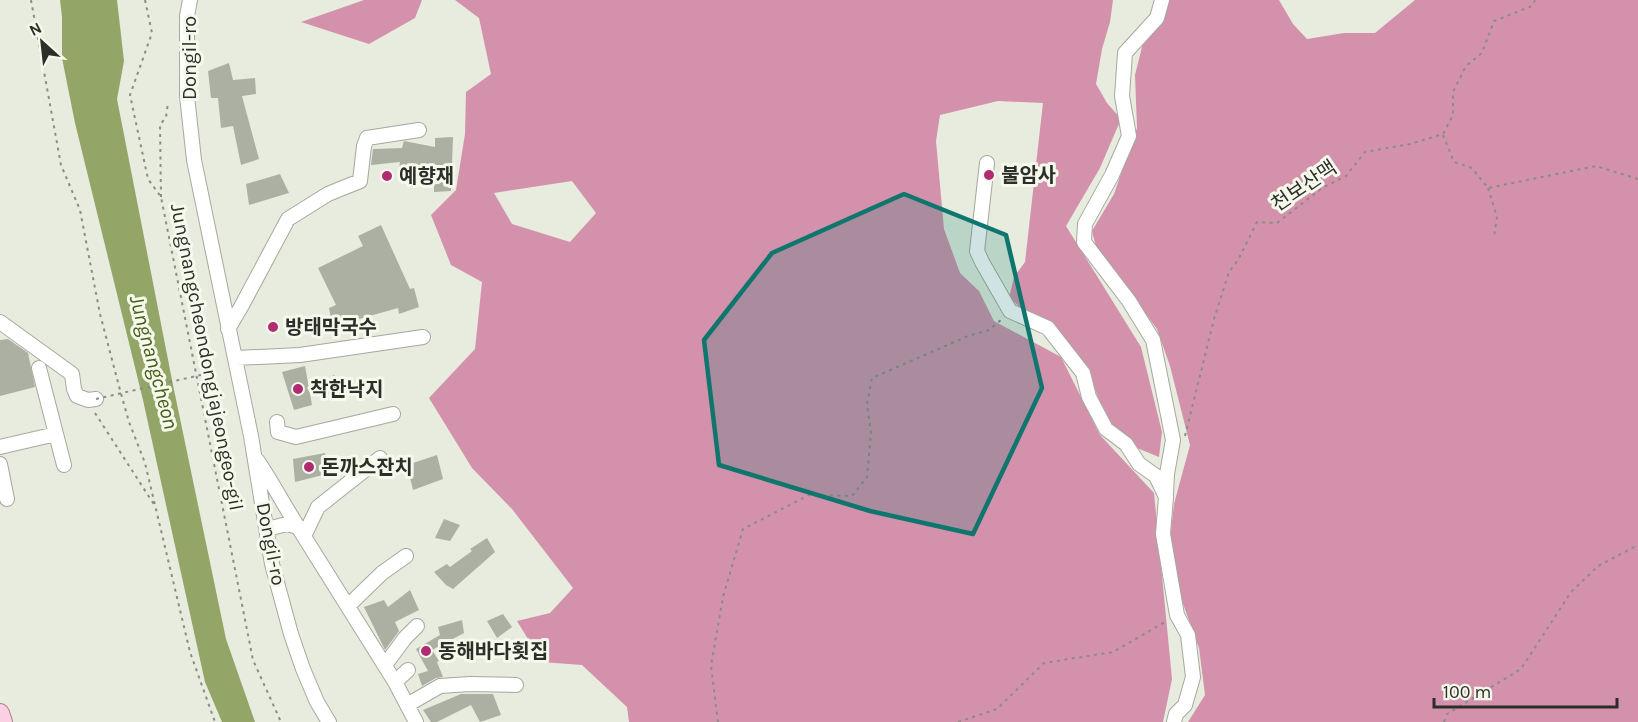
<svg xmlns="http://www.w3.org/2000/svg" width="1638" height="722" font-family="Karla,'Noto Sans KR',sans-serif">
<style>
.forest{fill:#d391ac;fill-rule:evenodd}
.water{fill:#93a567}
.building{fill:#abb0a3}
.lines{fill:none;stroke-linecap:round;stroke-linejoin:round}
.minor-casing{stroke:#a5a99d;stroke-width:16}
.major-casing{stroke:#b08394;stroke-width:20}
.path{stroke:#8a8d84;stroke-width:2;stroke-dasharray:3 4.5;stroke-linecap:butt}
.minor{stroke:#fff;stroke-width:14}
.major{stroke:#fad0e2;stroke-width:18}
.path-bridge{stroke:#8a8d84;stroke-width:2;stroke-dasharray:3 4.5;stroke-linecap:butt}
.marked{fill:#0f766e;fill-opacity:0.2;stroke:#0f766e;stroke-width:4.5;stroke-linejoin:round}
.poi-dot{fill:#af2b72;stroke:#f5f9ec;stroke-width:2}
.labels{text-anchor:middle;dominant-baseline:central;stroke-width:6;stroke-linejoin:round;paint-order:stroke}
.street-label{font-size:20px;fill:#2d2e29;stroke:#f5f9ec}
.poi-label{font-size:20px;font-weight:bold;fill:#2d2e29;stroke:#f5f9ec;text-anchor:start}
.water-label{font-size:21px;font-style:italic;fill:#4c5c18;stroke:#f5f9ec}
</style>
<rect width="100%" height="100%" fill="#e7ecdf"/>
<!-- forest -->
<path class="forest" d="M 364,0 L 422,0 L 415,18 L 369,44 L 301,22 Z
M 455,0 L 1113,0 L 1110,22 L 1102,49 L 1096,84 L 1107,103 L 1121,119 L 1100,168 L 1066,226 L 1141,347 L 1162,432 L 1159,457 L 1137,448 L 1111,424 L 1097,395 L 1088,367 L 1054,325 L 1025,311 L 1009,298 L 1014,277 L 1025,262 L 1043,103 L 998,101 L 940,115 L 936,141 L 944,229 L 960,273 L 979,291 L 994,321 L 1061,357 L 1100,435 L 1154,493 L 1172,679 L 1163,722 L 629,722 L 627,707 L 582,665 L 542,662 L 517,621 L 550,613 L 573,588 L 512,509 L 472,468 L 429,398 L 475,349 L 482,282 L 451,265 L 431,215 L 456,190 L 465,134 L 466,92 L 491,74 L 479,18 ZM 572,181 L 596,213 L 570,242 L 512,224 L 494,193 Z
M 1170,0 L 1279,0 L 1293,24 L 1307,39 L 1344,33 L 1375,33 L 1415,0 L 1638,0 L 1638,722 L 1188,722 L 1205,695 L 1199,648 L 1182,601 L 1170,539 L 1174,504 L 1190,445 L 1170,366 L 1157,329 L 1096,247 L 1092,231 L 1114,194 L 1137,128 L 1135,75 L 1143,43 Z"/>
<!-- water -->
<path class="water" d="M 60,0 L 117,0 L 124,61 L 117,99 L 173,385 L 226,639 L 255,722 L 222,722 L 205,682 L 143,400 L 75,123 L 62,58 L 62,17 Z"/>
<!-- building -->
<path class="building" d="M 229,63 L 233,80 L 255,78 L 256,94 L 242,96 L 259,159 L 241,165 L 233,126 L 221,128 L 218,98 L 211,98 L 208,71 Z
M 453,137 L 451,191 L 434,192 L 434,179 L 398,177 L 400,162 L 371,165 L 373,149 L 402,148 L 404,141 L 435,147 L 435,138 Z
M 280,174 L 289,193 L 249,205 L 246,184 Z
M 381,225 L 410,289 L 414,288 L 419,307 L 399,314 L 398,308 L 352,321 L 353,324 L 333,328 L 329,308 L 336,305 L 318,268 L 363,246 L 358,236 Z
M 8,339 L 28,353 L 35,387 L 0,396 L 0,340 Z
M 305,366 L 312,405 L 294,410 L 282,372 Z
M 333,375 L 352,383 L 346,397 L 328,394 Z
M 325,453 L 327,474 L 295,482 L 293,459 Z
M 437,455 L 443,479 L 413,490 L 407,465 Z
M 444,519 L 460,525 L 450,541 L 435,538 Z
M 487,538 L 495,552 L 453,589 L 446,585 L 434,572 L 447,564 L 450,567 L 472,551 L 470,549 Z
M 410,590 L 419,610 L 395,622 L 399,631 L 385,650 L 364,607 L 384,600 L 388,607 Z
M 503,614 L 512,627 L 497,638 L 487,621 Z
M 462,620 L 464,633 L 432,650 L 439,661 L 437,662 L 443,677 L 436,678 L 422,686 L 418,674 L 428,671 L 416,649 L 440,635 L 438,627 Z
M 461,694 L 493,694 L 501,715 L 480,722 L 471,705 L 437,722 L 431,722 L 423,710 Z"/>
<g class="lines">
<defs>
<path id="minor" d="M 190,0 L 187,16 L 187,96 L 194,160 L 251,436 L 272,564 L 291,634 L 303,669 L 317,702 L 329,722
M 1162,0 L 1157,18 L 1125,53 L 1122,96 L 1129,136 L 1112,175 L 1085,224 L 1084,242 L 1129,301 L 1153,340 L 1173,440 L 1167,474 L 1166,494
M 987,163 L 977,251 L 982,262 L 1010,311 L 1048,328 L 1083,373 L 1089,397 L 1106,429 L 1126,444 L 1139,464 L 1156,476 L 1166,497 L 1163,534 L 1177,615 L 1188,635 L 1193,677 L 1185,705 L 1176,714 L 1174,722
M 0,322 L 72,374 L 74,389 L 77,396 L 88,400 L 96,399
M 228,329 L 241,307 L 288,219 L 328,194 L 360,181 L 364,146 L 367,138 L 419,130
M 236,358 L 300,355 L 423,337
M 39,368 L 64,465
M 277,422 L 278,432 L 296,437 L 393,414
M 0,447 L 56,434
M 257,460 C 272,482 284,505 298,527
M 0,464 L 7,499
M 267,529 L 287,524 L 298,527 L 395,682 L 416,722
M 304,536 L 318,507 L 380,458
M 348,606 L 382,573 L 406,556
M 385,665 L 405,638 L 417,626
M 395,682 L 408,670
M 407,705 L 440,686 L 470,684 L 516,685"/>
<path id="major" d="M 0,713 L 3,722"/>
</defs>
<!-- minor casing -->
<use href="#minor" class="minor-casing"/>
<!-- major casing -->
<use href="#major" class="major-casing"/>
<!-- path -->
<path class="path" d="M 31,0 L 61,165 L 80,210 L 100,314 L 120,390 L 129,422 L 145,463 L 190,652 L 215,722
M 145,0 L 152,33 L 130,95 L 148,179 L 161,197 L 253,660 L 281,722
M 1443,135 L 1454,162 L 1472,168 L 1488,188 L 1596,166 L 1638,179
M 1488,188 L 1497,217 L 1494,237
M 161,197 L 160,125 L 166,117 L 168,103
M 95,413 L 155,506
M 1185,436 L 1214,319 L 1229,272 L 1238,260 L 1257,222 L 1277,223 L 1322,188 L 1346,176 L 1365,152 L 1410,144 L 1443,134 L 1453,115 L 1453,92 L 1466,66 L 1482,53 L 1494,21 L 1532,6 L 1535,0
M 718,722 L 711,666 L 723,597 L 743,529 L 809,495 L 852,496 L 867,477 L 871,433 L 867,404 L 872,378 L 968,336 L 989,330 L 1002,319
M 958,722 L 997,709 L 1044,663 L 1113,652 L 1165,622
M 1444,722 L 1447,714 L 1521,669 L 1571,592 L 1598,566 L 1638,545"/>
<!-- minor -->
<use href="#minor" class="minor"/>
<!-- major -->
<use href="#major" class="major"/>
<!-- path-bridge -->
<path class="path-bridge" d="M 96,399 L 218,371"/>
</g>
<!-- marked area -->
<path class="marked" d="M 904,194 L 1006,235 L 1042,388 L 973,534 L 870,511 L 719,465 L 704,340 L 772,253 Z"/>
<!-- markers -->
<g class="poi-dot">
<circle cx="989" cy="175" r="6"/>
<circle cx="387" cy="176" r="6"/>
<circle cx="273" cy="327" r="6"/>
<circle cx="298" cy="389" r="6"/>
<circle cx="309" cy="467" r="6"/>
<circle cx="426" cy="651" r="6"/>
</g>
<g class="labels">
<!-- street labels -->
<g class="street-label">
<text transform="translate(189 58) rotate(-90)">Dongil-ro</text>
<text transform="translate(1304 186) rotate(-34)">천보산맥</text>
<text transform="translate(207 357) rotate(79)">Jungnangcheondongjajeongeo-gil</text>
<text transform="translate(271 544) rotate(79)">Dongil-ro</text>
</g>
<!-- poi labels -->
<g class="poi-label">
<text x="1001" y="175">불암사</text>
<text x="399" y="176">예향재</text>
<text x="285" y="327">방태막국수</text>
<text x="310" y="389">착한낙지</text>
<text x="321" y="467">돈까스잔치</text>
<text x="438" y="651">동해바다횟집</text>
</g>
<!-- water labels -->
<g class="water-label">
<text transform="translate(154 362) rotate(75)">Jungnangcheon</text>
</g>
</g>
<!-- north arrow -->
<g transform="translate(42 42) rotate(333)" stroke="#f5f9ec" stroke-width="4.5" paint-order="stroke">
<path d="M0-4.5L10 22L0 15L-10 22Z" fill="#2d2e29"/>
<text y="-9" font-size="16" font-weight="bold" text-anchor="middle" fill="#2d2e29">N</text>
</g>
<!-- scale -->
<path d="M1434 698v9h183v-9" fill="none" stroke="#2d2e29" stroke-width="3"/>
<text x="1443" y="698" font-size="18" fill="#2d2e29" stroke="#f5f9ec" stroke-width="4.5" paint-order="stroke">100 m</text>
</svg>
